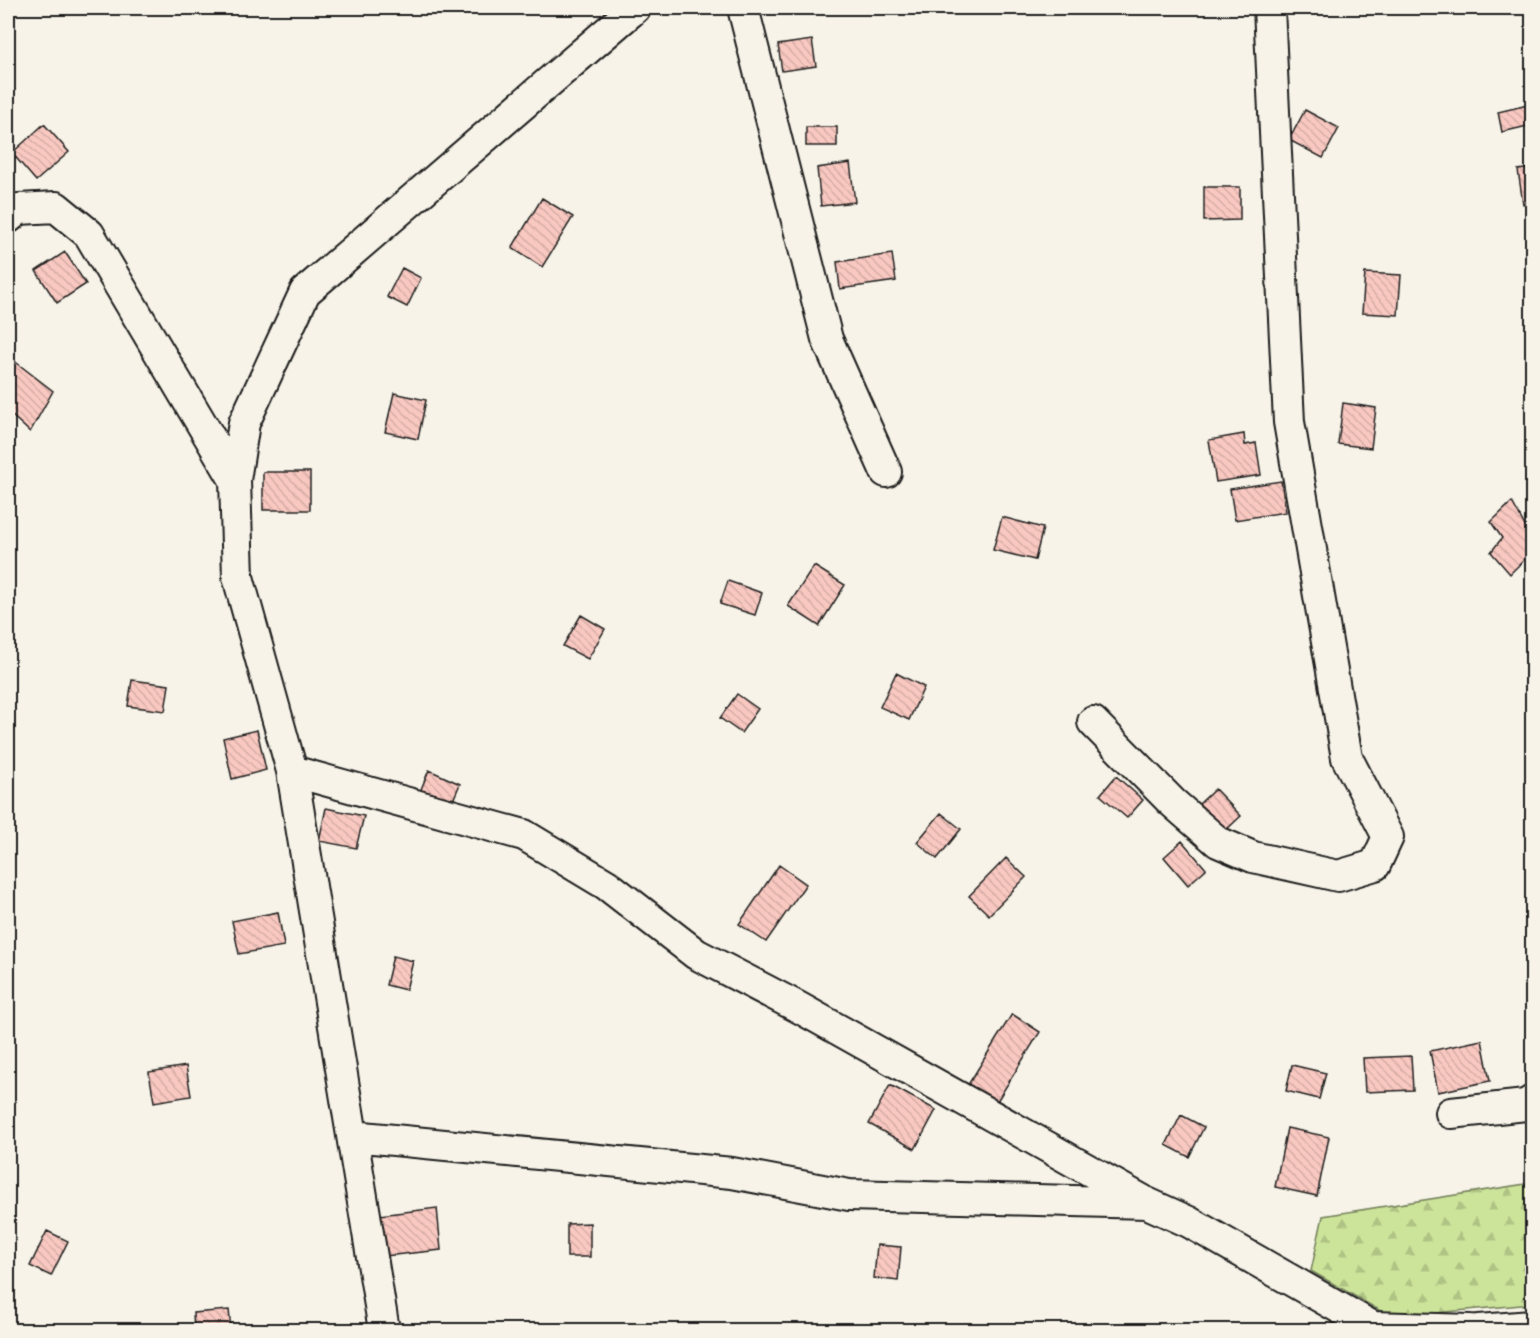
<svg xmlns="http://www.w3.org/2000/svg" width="1540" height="1338" font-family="'Balsamiq Sans',sans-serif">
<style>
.forest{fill:url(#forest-firs);stroke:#74805b;stroke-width:1.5}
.building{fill:url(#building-back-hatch);stroke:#1c1c1c;stroke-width:1.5}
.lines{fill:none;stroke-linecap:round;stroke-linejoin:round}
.minor-casing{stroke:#1c1c1c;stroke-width:34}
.minor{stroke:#f7f3e8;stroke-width:30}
</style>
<defs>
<pattern id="forest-firs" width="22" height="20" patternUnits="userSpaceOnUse" patternTransform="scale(1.5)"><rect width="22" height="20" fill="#cce49a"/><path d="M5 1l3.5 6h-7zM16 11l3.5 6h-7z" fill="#afc384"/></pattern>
<pattern id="building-back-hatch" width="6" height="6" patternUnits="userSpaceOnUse" patternTransform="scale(1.5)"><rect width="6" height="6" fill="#f9c9c1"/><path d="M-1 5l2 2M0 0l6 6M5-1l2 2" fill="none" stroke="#d5aca5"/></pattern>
</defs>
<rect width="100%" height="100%" fill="#f7f3e8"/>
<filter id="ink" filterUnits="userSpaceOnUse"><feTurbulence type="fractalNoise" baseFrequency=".0167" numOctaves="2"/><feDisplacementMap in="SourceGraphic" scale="12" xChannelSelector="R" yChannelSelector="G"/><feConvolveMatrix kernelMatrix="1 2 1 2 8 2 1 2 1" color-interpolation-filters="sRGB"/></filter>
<g filter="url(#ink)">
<!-- forest -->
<path class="forest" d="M 1532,1183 L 1532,1304 L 1391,1317 L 1311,1271 L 1323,1216 Z"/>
<!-- building -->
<path class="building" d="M 812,40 L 816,66 L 782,71 L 778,45 Z
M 1532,104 L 1532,125 L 1502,132 L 1498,112 Z
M 1305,110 L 1339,128 L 1323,158 L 1289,140 Z
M 44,124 L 69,152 L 36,181 L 12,153 Z
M 806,127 L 837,127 L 837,146 L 806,146 Z
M 850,163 L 855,202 L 821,206 L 817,168 Z
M 1532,168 L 1532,203 L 1523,204 L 1518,170 Z
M 1204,187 L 1240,187 L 1240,220 L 1204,221 Z
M 542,198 L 573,217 L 542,267 L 512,248 Z
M 65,252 L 86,284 L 57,303 L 36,271 Z
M 892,254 L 896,281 L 840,289 L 837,262 Z
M 402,268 L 421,278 L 407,307 L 387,297 Z
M 1365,273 L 1401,275 L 1398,315 L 1362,313 Z
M 13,360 L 53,391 L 30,432 L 8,412 L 8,366 Z
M 394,393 L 426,400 L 418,439 L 385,432 Z
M 1343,403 L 1376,408 L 1371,448 L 1338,444 Z
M 1244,434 L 1245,445 L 1256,443 L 1261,475 L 1216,482 L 1209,440 Z
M 263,472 L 310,472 L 310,510 L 263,510 Z
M 1281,481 L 1286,512 L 1235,520 L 1230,489 Z
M 1512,502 L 1532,539 L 1532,552 L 1510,574 L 1491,552 L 1502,538 L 1491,522 Z
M 1002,517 L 1043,528 L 1035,560 L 993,550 Z
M 814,566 L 845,585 L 819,626 L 788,606 Z
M 728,581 L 762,593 L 755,615 L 720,604 Z
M 581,615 L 605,629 L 588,659 L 563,646 Z
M 896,673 L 924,687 L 909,720 L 880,707 Z
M 132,680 L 169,685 L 165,711 L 128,706 Z
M 737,694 L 758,709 L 741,733 L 720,718 Z
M 257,730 L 266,770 L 232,779 L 223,738 Z
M 429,770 L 460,784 L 450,807 L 419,794 Z
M 1116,776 L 1143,800 L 1127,818 L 1100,795 Z
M 1215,789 L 1241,816 L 1225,831 L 1199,804 Z
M 326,808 L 364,816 L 356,848 L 319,841 Z
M 941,813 L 961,829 L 937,859 L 917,842 Z
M 1182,841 L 1206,869 L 1188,885 L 1164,857 Z
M 1006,858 L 1026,877 L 989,915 L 969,896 Z
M 779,865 L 806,884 L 766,942 L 739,924 Z
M 278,912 L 284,946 L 239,954 L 232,921 Z
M 393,956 L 413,961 L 406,990 L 386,985 Z
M 1012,1014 L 1040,1032 L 994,1106 L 966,1088 Z
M 1482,1040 L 1490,1081 L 1438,1092 L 1430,1051 Z
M 1411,1056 L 1413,1090 L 1365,1092 L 1363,1058 Z
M 1292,1065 L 1326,1073 L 1319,1099 L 1286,1091 Z
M 186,1066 L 191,1096 L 154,1102 L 149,1072 Z
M 890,1085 L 936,1110 L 915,1149 L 869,1124 Z
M 1181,1115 L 1204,1127 L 1189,1157 L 1166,1145 Z
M 1287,1128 L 1329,1137 L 1317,1196 L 1275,1187 Z
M 437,1208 L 441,1250 L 385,1256 L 380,1215 Z
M 590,1223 L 590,1257 L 567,1257 L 567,1224 Z
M 47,1231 L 68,1241 L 51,1276 L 30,1266 Z
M 877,1245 L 901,1247 L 898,1281 L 874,1278 Z
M 229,1310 L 231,1330 L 194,1330 L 193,1313 Z"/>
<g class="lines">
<defs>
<path id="minor" d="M 743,8 L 827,339 L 886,472
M 8,218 L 19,209 L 56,207 L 89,234 L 235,480 L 238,577 L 292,771 L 384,1330
M 235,480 L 244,423 L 305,292 L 635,8
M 1093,722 L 1172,802 L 1218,842 L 1253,857 L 1338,876 L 1375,865 L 1388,837 L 1347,758 L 1289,422 L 1269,8
M 292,771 L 524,835 L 607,885 L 696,954 L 798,1007 L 1142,1200
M 1451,1113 L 1526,1105 L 1532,1101
M 353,1136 L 732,1173 L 849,1195 L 1147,1203 L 1189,1222 L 1373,1327 L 1470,1330
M 1479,1330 L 1532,1326"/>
</defs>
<!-- minor casing -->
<use href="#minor" class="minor-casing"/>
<!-- minor -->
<use href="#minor" class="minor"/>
</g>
</g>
<!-- margin -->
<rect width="1540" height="1338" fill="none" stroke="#f7f3e8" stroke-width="30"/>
<rect x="15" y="15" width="1510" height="1308" fill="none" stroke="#1c1c1c" stroke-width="2" filter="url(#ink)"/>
</svg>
